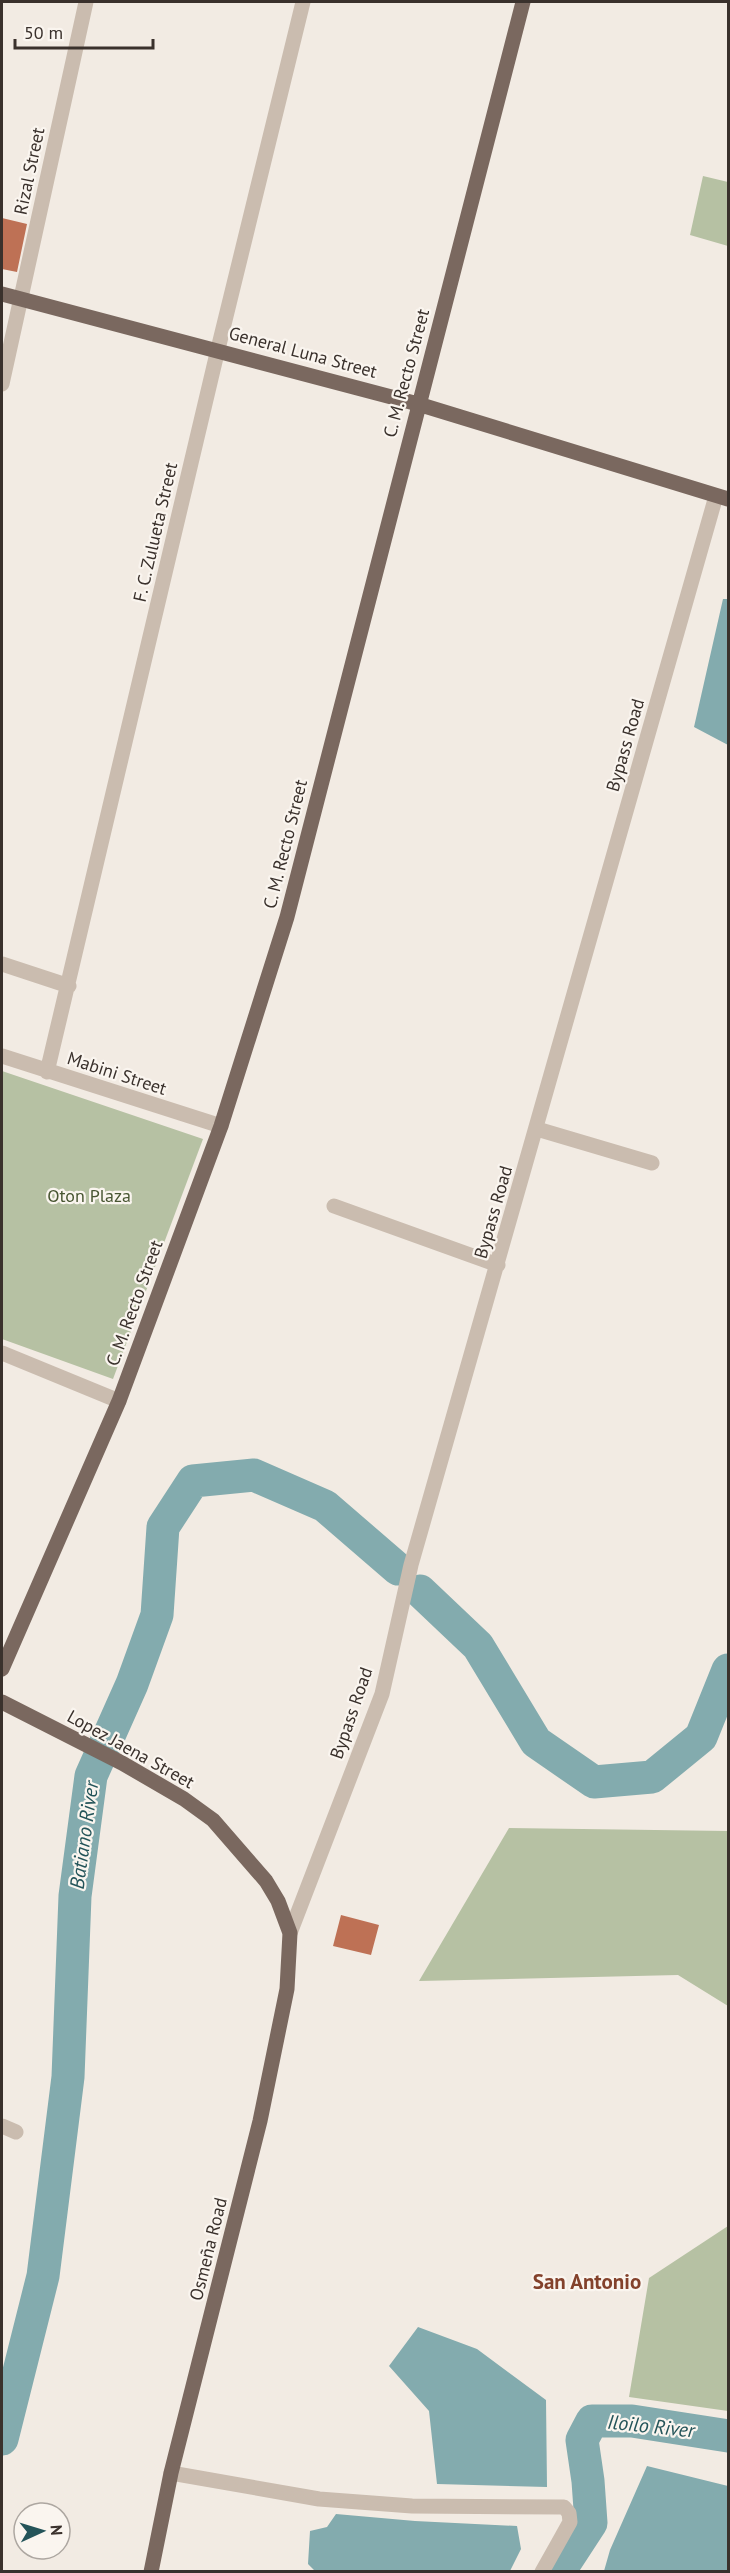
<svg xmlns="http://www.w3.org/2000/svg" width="730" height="2573" font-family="'PT Sans',sans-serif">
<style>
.green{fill:#b6c1a3}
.water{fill:#83abae}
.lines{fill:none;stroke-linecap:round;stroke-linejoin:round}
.river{stroke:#83abae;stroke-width:33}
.building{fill:#be7155}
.minor{stroke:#cabcaf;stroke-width:15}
.major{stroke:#7a685f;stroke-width:15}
.labels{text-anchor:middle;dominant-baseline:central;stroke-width:4.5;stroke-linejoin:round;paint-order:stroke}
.street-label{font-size:18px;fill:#3a312c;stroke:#faf5ef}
.park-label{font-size:18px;fill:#485632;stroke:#faf5ef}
.water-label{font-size:20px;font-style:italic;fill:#245459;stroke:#faf5ef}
.quarter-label{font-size:21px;font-weight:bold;fill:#83412b;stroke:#faf5ef}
</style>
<rect width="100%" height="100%" fill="#f2ebe3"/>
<!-- green -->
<path class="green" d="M 703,176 L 728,182 L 728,246 L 690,235 Z
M 2,1071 L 203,1139 L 113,1379 L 2,1339 Z
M 509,1828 L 728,1831 L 728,2006 L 678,1975 L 419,1981 Z
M 728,2226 L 728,2411 L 629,2397 L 649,2278 Z"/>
<!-- water -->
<path class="water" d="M 723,599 L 728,599 L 728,745 L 694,727 Z
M 418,2327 L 477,2349 L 546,2400 L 547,2487 L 437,2484 L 429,2411 L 389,2366 Z
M 647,2466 L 728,2486 L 728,2571 L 604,2571 L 610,2550 Z
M 336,2514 L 415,2521 L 517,2526 L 521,2549 L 510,2571 L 315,2571 L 308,2564 L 310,2531 L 327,2527 Z"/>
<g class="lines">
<!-- river -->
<path class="river" d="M 420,1591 L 478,1646 L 536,1742 L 594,1782 L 652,1777 L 701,1737 L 728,1670
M 2,2439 L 43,2276 L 68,2077 L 75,1896 L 91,1776 L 132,1684 L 157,1615 L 163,1527 L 193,1481 L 254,1475 L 325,1506 L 398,1569
M 559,2572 L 591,2523 L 588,2481 L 582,2440 L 592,2421 L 632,2421 L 728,2436"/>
</g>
<!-- building -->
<path class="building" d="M 2,218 L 27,224 L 17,272 L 2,269 Z
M 341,1915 L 379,1925 L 371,1955 L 333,1946 Z"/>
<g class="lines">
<!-- minor -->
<path class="minor" d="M 2,384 L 86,2
M 2,964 L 69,986
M 2,1056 L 221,1126
M 47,1072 L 218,349 L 303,2
M 537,1129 L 652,1163
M 334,1206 L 498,1265
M 2,1353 L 119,1401
M 290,1933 L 382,1694 L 411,1565 L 716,496
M 2,2126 L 16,2132
M 171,2473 L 319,2499 L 412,2506 L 564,2507 L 569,2513 L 570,2522 L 542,2572"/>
<!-- major -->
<path class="major" d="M 2,294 L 418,404 L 728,499
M 2,1669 L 119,1401 L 221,1126 L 287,917 L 523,2
M 2,1702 L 122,1763 L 184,1799 L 213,1820 L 266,1881 L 278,1901 L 290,1933 L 287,1989 L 260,2121 L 171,2473 L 151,2572"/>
</g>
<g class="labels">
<!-- street labels -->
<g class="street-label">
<text transform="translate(29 171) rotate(-78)">Rizal Street</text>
<text transform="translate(303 352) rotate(15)">General Luna Street</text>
<text transform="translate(406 373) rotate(-75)">C. M. Recto Street</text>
<text transform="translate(155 532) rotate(-77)">F. C. Zulueta Street</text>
<text transform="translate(625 745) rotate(-74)">Bypass Road</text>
<text transform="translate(285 844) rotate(-76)">C. M. Recto Street</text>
<text transform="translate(117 1073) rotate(18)">Mabini Street</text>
<text transform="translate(493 1212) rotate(-74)">Bypass Road</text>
<text transform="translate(134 1303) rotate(-70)">C. M. Recto Street</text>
<text transform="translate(351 1713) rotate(-71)">Bypass Road</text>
<text transform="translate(131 1749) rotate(29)">Lopez Jaena Street</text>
<text transform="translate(208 2249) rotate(-76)">Osmeña Road</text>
</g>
<!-- park labels -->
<g class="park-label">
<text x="89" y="1195">Oton Plaza</text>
</g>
<!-- water labels -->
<g class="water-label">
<text transform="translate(84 1835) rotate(-82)">Batiano River</text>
<text transform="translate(651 2426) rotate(6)">Iloilo River</text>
</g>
<!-- quarter labels -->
<g class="quarter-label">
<text x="587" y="2281">San Antonio</text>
</g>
</g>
<!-- border -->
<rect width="730" height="2573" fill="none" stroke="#3a312c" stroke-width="6"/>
<!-- north arrow -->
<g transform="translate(42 2531) rotate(86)"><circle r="28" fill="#faf5ef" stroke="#ada7a1" stroke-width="1.5"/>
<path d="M0-4.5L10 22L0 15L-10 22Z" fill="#245459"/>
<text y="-9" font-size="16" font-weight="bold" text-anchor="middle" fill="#3a312c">N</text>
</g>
<!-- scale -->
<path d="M15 39v9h138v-9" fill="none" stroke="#3a312c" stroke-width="3"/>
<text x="24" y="39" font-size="18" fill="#3a312c" stroke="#faf5ef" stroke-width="4.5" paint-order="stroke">50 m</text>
</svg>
